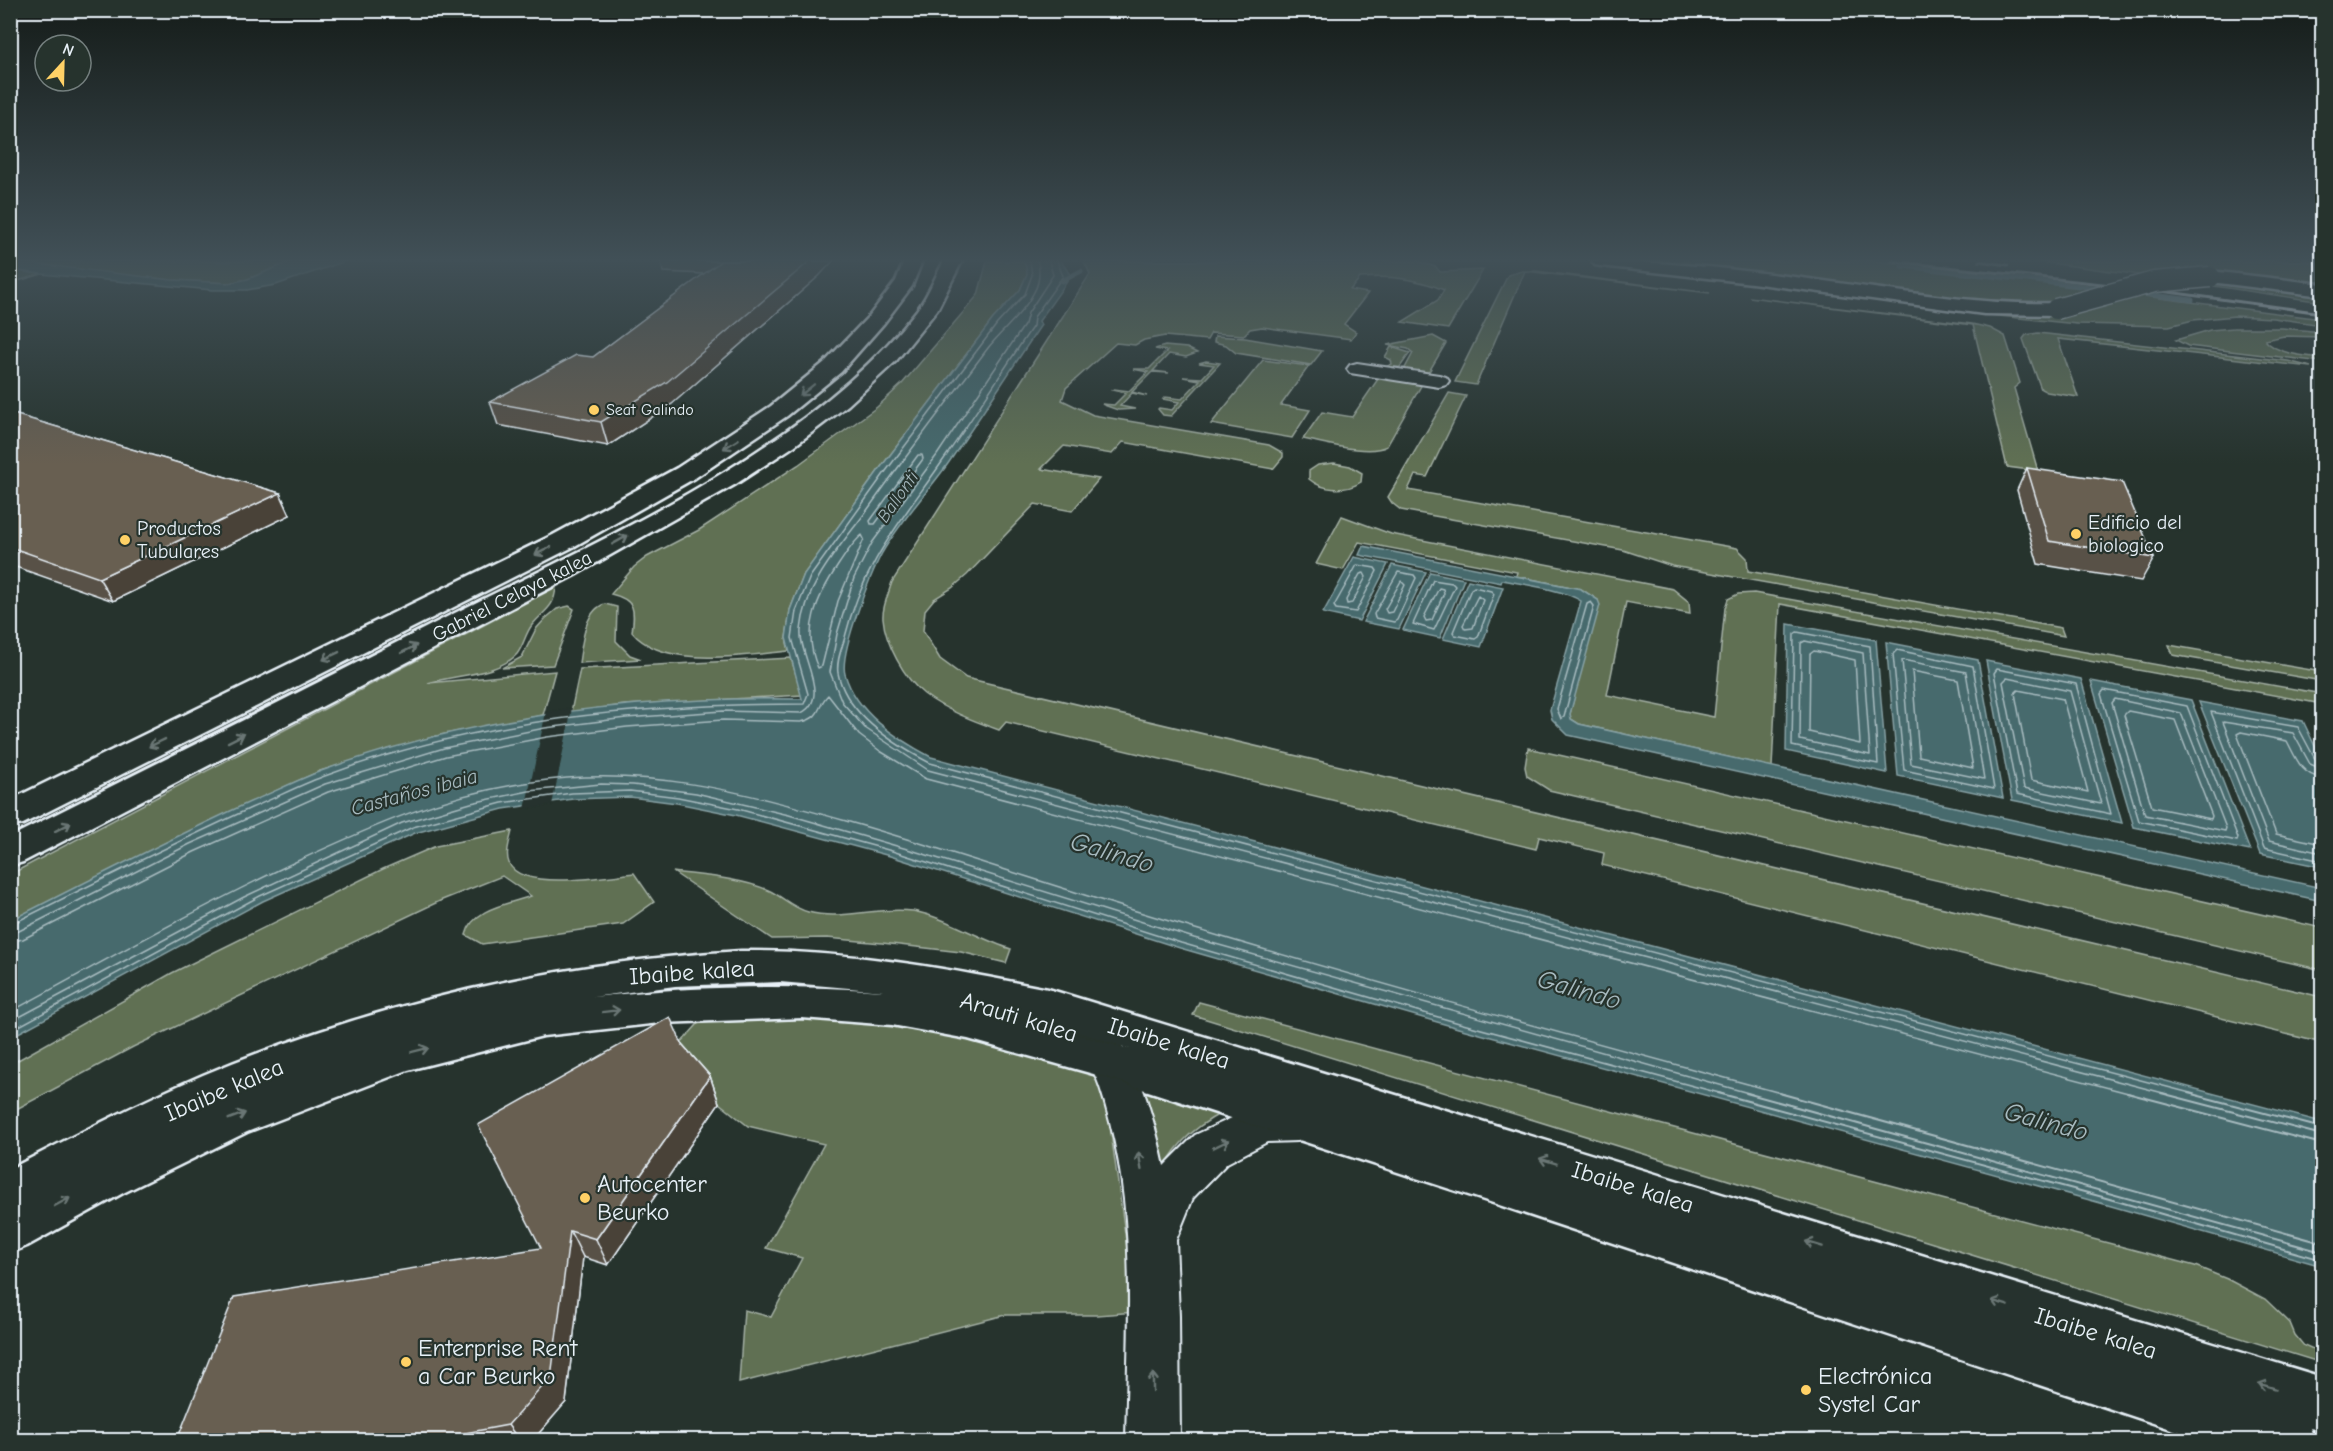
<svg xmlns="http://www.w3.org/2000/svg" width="2333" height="1451" font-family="'Comic Neue',sans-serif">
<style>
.green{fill:#607052;stroke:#a4b0a5;stroke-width:1.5}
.water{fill:#476b6d;stroke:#87a1a5;stroke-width:1.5}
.pier{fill:#26332d}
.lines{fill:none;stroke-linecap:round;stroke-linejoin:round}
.shore-far1{stroke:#a8bbc0;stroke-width:1.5}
.shore{stroke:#a8bbc0;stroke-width:2}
.stream{stroke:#87a1a5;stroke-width:5}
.street-casing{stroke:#e8f1f8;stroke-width:4}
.secondary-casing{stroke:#e8f1f8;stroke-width:5}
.primary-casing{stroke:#e8f1f8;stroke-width:5}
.street{fill:#26332d;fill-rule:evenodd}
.secondary{fill:#26332d;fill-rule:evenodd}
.primary{fill:#26332d;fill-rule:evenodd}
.rail{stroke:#e8f1f8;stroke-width:3}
.primary-bridge-casing{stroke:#e8f1f8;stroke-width:23;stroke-linecap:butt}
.primary-bridge{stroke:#26332d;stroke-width:20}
.wall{fill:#595146;stroke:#e8f1f8;stroke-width:1.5}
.shaded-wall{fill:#484239;stroke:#e8f1f8;stroke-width:1.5}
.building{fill:#675e51;stroke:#e8f1f8;stroke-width:1.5}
.oneway{stroke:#6a7674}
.poi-dot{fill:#ffd166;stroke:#26332d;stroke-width:2}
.labels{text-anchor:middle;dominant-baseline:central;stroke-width:4.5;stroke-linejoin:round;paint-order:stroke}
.far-poi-label{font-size:16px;fill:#e8f1f8;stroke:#26332d;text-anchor:start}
.far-water-label{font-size:18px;font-style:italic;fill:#a8bbc0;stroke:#26332d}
.poi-label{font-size:20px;fill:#e8f1f8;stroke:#26332d;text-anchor:start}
.street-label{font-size:20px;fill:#e8f1f8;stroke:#26332d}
.water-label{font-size:21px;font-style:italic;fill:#a8bbc0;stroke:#26332d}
.near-street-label{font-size:24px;fill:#e8f1f8;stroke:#26332d}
.near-poi-label{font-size:24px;fill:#e8f1f8;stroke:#26332d;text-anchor:start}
.near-water-label{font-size:26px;font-style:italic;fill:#a8bbc0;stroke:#26332d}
</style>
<rect width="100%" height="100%" fill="#26332d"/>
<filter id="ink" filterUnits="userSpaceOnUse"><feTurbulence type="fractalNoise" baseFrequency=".0167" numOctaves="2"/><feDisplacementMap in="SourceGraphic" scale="12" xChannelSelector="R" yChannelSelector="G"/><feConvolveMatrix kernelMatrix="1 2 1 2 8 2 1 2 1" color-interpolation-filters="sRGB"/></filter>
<g filter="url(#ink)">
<!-- green -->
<path class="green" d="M 11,261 L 292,261 L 248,279 L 229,283 L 172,280 L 63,268 L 11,283 L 10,270 L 41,274 L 61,268 Z
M 987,261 L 1022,261 L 1026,266 L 1027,274 L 1020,290 L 993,319 L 881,467 L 804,574 L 790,610 L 786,638 L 789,651 C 746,655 663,670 632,632 C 635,610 636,600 611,594 L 634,567 L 647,557 L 699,530 L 798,465 L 877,407 L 902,384 L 978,295 Z
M 1084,261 L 1417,261 L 1436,267 L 1440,272 L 1483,270 L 1448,329 L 1402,322 L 1438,300 L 1444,290 C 1416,278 1390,276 1360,278 L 1350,290 L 1368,293 L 1344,324 L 1356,332 L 1351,339 L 1262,327 L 1250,329 L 1244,335 L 1211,333 L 1207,340 L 1165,336 L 1144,340 L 1135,345 L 1116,343 L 1066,388 L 1062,400 L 1093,415 L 1269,445 L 1283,453 L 1283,457 L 1273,469 L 1123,442 L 1112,454 L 1064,446 L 1041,469 L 1099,479 L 1072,511 L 1035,504 L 967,575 L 952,588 L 934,599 L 925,610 L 923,631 L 940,659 L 966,678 L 2322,997 L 2322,1043 L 1602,865 L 1604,853 L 1539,837 L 1536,849 L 1006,722 L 999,730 C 974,721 945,710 924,694 C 904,678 885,643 883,618 C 882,607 889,592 892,582 L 1090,274 Z
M 1637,261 L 1877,261 L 2105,287 L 2064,300 L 2015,307 Z
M 2034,261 L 2306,261 L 2322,263 L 2322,302 L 2126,273 Z
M 1522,271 L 1536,271 L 1710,293 L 1525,271 L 1476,385 L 1455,382 L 1508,275 Z
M 2136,295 L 2322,319 L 2322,325 L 2273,318 L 2235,316 L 2193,320 L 2169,326 L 2077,324 L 1989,315 L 2059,315 Z
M 1749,297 L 1972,324 L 1990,328 L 2005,336 L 2020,383 L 2014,388 L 2038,471 L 2007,467 L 1973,325 Z
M 2234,328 L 2282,328 L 2322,332 L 2322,337 L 2284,336 L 2265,340 C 2276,354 2306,356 2322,358 L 2322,362 L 2188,346 L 2176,340 L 2210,330 Z
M 2038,333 L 2288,361 L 2311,367 L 2058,339 L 2078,397 L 2047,392 L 2041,389 L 2023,339 L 2026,335 Z
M 1215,336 L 1245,338 L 1322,351 L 1311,365 L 1236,353 L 1226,345 L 1214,342 Z
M 1433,336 L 1446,343 L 1427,375 L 1397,370 L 1405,368 L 1413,353 L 1408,349 L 1387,345 Z
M 1165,346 L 1187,348 L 1197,353 L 1186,357 L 1169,354 L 1153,371 L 1169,373 L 1152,372 L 1132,392 L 1147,396 L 1132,393 L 1120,406 L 1135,409 L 1118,410 L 1104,405 L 1102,404 L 1114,405 L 1126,393 L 1112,390 L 1114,389 L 1129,391 L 1148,372 L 1133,369 L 1149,369 L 1167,351 L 1155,349 Z
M 1391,347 L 1410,353 L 1400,367 L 1383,368 L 1392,364 L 1391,360 L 1385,357 Z
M 1263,360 L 1309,366 L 1281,405 L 1310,410 L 1292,438 L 1211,424 Z
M 1206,361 L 1220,363 L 1171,416 L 1163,415 L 1158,409 L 1159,408 L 1172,410 L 1179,402 L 1163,399 L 1165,397 L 1182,399 L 1200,380 L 1183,377 L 1202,378 L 1214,365 L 1199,363 Z
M 1380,376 L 1422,384 L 1387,446 C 1368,456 1325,443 1303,439 L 1322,412 L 1352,417 Z
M 1449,393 L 1466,396 L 1427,477 L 1415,475 L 1408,490 L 1737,548 L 1747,558 L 1748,571 L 2061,628 L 2064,636 L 1672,566 L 1623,550 L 1401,510 L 1392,503 L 1388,497 Z
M 1334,463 L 1350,466 L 1362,473 L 1361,482 C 1346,492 1323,491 1309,479 L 1309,471 L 1318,465 Z
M 1342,516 L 1391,534 L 1673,589 L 1689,602 L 1690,614 L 1626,602 L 1607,695 L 1714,717 L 1725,608 L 1728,599 L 1738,594 L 1754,593 L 2322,694 L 2322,704 L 1780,604 L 1772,767 L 1579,724 L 1571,719 L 1570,714 L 1598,600 L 1581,589 L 1516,576 L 1517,572 L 1359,542 L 1343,570 L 1316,564 Z
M 556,587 C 554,609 545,609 532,625 C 525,634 524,645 517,654 C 498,675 454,675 428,683 L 555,671 L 543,715 L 440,735 L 320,771 L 267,795 L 11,924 L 11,874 Z
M 605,604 L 617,607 L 616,641 L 630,655 L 641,659 L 579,663 C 582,645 584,610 605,604 Z
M 569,606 L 574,609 L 553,665 L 502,668 L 522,657 L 536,629 L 545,619 L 557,609 Z
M 2169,645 L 2322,672 L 2322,681 L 2173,655 Z
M 791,658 L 802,695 L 625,705 L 571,712 L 580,669 Z
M 1528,748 L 2322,928 L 2322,970 L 1549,790 L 1527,776 L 1525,767 Z
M 512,831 C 510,840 505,854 509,863 C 520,892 610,876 634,873 L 654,902 L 623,924 L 482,944 L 466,935 C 472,908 509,904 531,896 L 502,876 L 442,900 L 133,1047 L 11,1112 L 11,1064 L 172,973 L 383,869 L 436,846 Z
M 673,872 C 704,876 739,878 768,890 C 782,896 792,908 808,912 C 842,921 877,906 913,911 C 945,917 979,939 1011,949 L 1006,963 L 961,952 L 882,943 L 827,938 L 772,939 Z
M 846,984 L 1097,1033 L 1136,1312 L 1097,1315 L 1005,1315 L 739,1383 L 744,1310 L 771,1317 L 802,1258 L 766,1248 L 824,1144 L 748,1126 L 719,1103 L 680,1044 L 704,1017 L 722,985 Z
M 1199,1002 L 2195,1266 L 2227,1279 L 2265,1299 L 2290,1323 L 2295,1335 L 2304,1346 L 2322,1354 L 2322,1363 L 1193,1015 Z
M 1139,1084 L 1223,1112 C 1189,1130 1173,1148 1156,1182 Z"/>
<!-- water -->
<path class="water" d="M 11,261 L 172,280 L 229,283 L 248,279 L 292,261 L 346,261 L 276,285 L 247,290 L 212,290 L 41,274 L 11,270 Z
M 1022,261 L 1061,261 L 1071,276 L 1039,321 L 1041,325 C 1010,371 979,419 947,465 C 926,494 900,522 882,553 C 871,574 839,653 845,674 C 856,713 897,739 931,757 L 2322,1122 L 2322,1266 L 2097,1202 L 1458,1028 L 1180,948 L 890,856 L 736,815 L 677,803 L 630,797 L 573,799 L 503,809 L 415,833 L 263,901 L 11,1037 L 11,920 C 90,880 169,839 250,802 C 274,792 297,780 321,771 C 474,715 640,696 802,699 L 786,638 L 790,610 L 804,574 L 881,467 L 993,319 L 1020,290 L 1027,274 L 1026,266 Z
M 1363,546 L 1581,589 L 1598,600 L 1600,605 L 1570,714 L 1571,719 L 1579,724 L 2322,888 L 2322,901 L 1568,735 L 1552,719 L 1550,710 L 1581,601 C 1565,590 1523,584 1502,580 L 1501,583 L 1359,555 Z
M 1354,557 L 1388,564 L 1359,621 L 1323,613 Z
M 1392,565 L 1426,572 L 1399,629 L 1363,622 Z
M 1430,572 L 1464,579 L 1440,638 L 1403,630 Z
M 1468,580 L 1503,587 L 1481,647 L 1443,639 Z
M 1788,624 L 1876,640 L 1887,773 L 1786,751 Z
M 1886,642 L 1978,660 L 2003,798 L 1898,776 Z
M 1986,661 L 2081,679 L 2122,823 L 2012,800 Z
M 2091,681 L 2191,700 L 2250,851 L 2134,827 Z
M 2199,702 L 2303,721 L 2322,761 L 2322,867 L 2260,854 Z"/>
<!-- pier -->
<path class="pier" d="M 572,708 L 552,805 L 525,809 L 546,712 Z"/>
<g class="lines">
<!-- shore-far1 -->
<path class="shore-far1" d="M 1049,261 L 1053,275 L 1028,313 L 1025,324 L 937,455 L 872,543 L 854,578 L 837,634 L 830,672 L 842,702 L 865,728 L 928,770 L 2167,1094
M 1057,261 L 1063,276 L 1034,317 L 1033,326 C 1003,370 975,415 944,459 C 902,520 863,563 845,637 C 842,648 836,661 838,673 C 846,715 895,745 930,763 L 2194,1094
M 918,455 L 922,455 L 923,459 L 875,524 L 871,524 L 870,521 Z
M 862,535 L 864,539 L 838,601 L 822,666 L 818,668 C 801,630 817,597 839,564 C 846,554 852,543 862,535 Z
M 1357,565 L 1375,568 L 1377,571 L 1356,612 L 1336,609 L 1334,606 Z
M 1398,572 L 1414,575 L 1416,578 L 1397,620 L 1394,622 L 1375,618 L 1374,614 Z
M 1364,573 L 1366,577 L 1352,603 L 1347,604 L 1346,600 L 1360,574 Z
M 1433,580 L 1452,583 L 1455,586 L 1434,630 L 1413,624 Z
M 1401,581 L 1405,585 L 1392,612 L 1387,613 L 1385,609 Z
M 1474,587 L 1491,591 L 1494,594 L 1478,637 L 1475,639 L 1455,635 L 1453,632 L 1471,589 Z
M 1439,588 L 1443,589 L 1444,593 L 1432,620 L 1426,621 L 1424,617 Z
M 1478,596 L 1483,600 L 1473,628 L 1465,629 L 1463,625 Z
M 1591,602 L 1594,606 L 1564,717 L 1561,719 L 1557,709 L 1587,604 Z
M 1797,632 L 1870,646 L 1878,764 L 1792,746 L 1794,634 Z
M 1805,641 L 1863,653 L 1870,755 L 1800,740 L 1801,643 Z
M 1897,650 L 1973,666 L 1994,789 L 1904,770 L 1893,654 Z
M 1814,651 L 1855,660 L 1860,744 L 1809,732 L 1810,654 Z
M 1902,660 L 1966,672 L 1984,779 L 1911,764 Z
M 1997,669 L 2076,684 L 2111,814 L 2017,794 L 1994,673 Z
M 1912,671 L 1958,680 L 1973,768 L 1919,756 Z
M 2007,678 L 2070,691 L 2101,804 L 2024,788 L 2003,682 Z
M 2018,690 L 2063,699 L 2088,792 L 2031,780 L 2015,693 Z
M 2104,690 L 2187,706 L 2238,838 L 2237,841 L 2139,821 L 2101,694 Z
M 2115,699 L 2181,713 L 2226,828 L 2225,831 L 2145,815 L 2112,703 Z
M 2128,711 L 2175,720 L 2212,816 L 2211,819 L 2152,807 L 2124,715 Z
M 2322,762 L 2315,759 L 2298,727 L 2211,712 L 2264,848 L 2322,861
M 2322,769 L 2310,764 L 2293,733 L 2223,722 L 2269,841 L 2322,853
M 2322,778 C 2301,775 2296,758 2287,741 L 2241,732 L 2237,734 L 2276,834 L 2322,844
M 10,925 C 90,885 170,845 251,808 C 275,798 298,786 322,777 C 475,719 642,704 804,704 L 808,694 L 792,638 L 796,611 L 810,577 L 886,471 L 997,324 L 1025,294 L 1032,275 L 1030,261
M 10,933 L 19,931 L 190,844 L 325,784 L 444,748 L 545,728 L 626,718 L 723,711 L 801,713 C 832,698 798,655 801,630 C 805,583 841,546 868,509 C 907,454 948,401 988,348 C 1003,329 1023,314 1034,292 C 1040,282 1040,272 1038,261
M 10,942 L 23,939 L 194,852 L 328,792 L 446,756 L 547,737 L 627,727 L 723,720 L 801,722 C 823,717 816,707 828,695 L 859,735 L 880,751 L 926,779 L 2132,1094
M 10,1012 C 104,961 196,909 293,863 C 375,825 441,795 532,782 C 642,765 741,791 846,821 C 955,852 1061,889 1169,921 C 1373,983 1579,1038 1784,1094
M 10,1022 L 244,897 L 402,823 L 471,803 L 529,791 L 601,784 L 633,785 L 696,793 L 789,815 L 914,851 L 1194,938 L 1752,1094
M 10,1031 L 260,896 L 413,827 L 502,803 L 572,793 L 630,791 L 678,797 L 738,809 L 892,851 L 1181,943 L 1459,1023 L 1723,1094"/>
<!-- shore -->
<path class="shore" d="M 1718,1093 L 2099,1196 L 2322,1260
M 1746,1093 L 2322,1252
M 1779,1093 L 2322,1243
M 2127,1093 L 2322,1144
M 2161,1093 L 2322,1135
M 2188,1093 L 2322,1128"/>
<!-- stream -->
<path class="stream" d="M 1902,266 L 2106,289
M 1062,281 L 1081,271
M 2137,293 L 2192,300"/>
<defs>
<path id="street" d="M 1357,363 L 1439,375 L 1446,377 L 1449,381 L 1446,385 L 1439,387 L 1350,373 L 1347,369 L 1350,365 Z
M 974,988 C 1007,997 1080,1009 1106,1028 C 1138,1053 1156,1128 1164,1166 L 1195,1135 L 1247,1111 L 1262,1105 L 1298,1103 L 1313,1109 L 1320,1122 L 1313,1135 L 1298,1141 L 1267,1142 L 1227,1163 L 1193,1198 L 1176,1240 L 1179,1316 L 1180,1440 L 1126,1440 C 1128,1334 1137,1226 1110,1122 C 1105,1104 1100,1081 1090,1066 C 1083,1057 1075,1051 1065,1046 L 960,1015 L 954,1004 L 960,993 Z"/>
<path id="secondary" d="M 741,951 C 845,950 946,968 1048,989 L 2322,1377 L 2322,1431 L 2310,1428 L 2315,1440 L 2204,1440 L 1490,1202 L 1108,1078 L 968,1039 L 892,1025 L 802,1018 L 660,1023 L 543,1036 L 408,1070 L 247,1132 L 123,1193 L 27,1246 L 10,1253 L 10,1169 C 73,1136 138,1103 203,1075 C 375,1003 555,962 741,951 ZM 780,982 L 883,991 C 785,984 689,986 592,997 L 675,986 ZM 973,1006 L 1048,1023 L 1130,1049 Z"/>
<path id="primary" d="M 904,261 L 922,261 L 912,286 L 884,323 L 841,372 L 787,416 L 695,478 L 573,547 L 23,824 L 10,827 L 10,800 L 553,535 L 677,468 L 771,406 L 825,362 L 870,315 L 896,281 Z
M 944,261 L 962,261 L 937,310 L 896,361 L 848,405 L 794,446 L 736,484 L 575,575 L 23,862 L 10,866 L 10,837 C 150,767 290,697 429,626 C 589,545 806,454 917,310 C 928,296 935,277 944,261 Z
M 1592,261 C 1687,261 1780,275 1874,288 C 1935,296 1994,305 2056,303 L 2063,305 L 2066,309 L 2063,313 L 2056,315 L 1984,314 L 1752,283 L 1601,266 L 1595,265 Z
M 2210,271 L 2322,284 L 2322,296 L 2203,281 L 2201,277 L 2203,273 Z"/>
</defs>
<!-- street casing -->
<use href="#street" class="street-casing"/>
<!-- secondary casing -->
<use href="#secondary" class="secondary-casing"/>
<!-- primary casing -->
<use href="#primary" class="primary-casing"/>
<!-- street -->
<use href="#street" class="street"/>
<!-- secondary -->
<use href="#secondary" class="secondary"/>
<!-- primary -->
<use href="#primary" class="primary"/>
<!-- rail -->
<path class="rail" d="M 1892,261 L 2139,288 L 2322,313
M 1979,261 L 2008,265"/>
<defs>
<path id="primary-bridge" d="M 2056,309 L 2154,282 L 2210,277"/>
</defs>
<!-- primary-bridge casing -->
<use href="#primary-bridge" class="primary-bridge-casing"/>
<!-- primary-bridge -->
<use href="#primary-bridge" class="primary-bridge"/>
</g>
<!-- wall -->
<path class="wall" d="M 661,261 L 833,261 L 819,276 L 672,404 L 608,446 L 498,425 L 490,402 L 593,357 L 704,274 L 663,272 Z
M 10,413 L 280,493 L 290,515 L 113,601 L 10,565 Z
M 2027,468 L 2154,558 L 2141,581 L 2038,564 L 2017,490 Z
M 682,1044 L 710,1076 L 719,1103 L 608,1265 L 583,1257 L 566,1402 L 533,1440 L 182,1440 L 541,1248 Z"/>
<!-- shaded-wall -->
<path class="shaded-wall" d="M 810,261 L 833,261 L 819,276 L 672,404 L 608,446 L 601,422 Z
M 280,493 L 290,515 L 113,601 L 99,578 Z
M 710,1076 L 719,1103 L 608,1265 L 596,1239 Z
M 570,1231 L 583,1257 L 566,1402 L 533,1440 L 519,1440 L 508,1425 Z"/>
<!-- building -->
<path class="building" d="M 721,261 L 810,261 L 667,382 L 601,422 L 490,402 L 576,355 L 593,357 Z
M 10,413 L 280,493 L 99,578 L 10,547 Z
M 2027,468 L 2122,482 L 2154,558 L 2049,541 Z
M 670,1017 L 682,1044 L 710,1076 L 596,1239 L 570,1231 L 551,1377 L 508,1425 L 428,1440 L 182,1440 L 179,1435 L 234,1297 L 541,1248 L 478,1125 Z"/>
<!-- one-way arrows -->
<defs><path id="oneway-shaft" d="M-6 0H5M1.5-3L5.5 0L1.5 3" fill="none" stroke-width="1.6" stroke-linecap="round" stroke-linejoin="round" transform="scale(1.5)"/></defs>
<g class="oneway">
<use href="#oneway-shaft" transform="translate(807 390) rotate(141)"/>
<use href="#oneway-shaft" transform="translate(731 444) rotate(148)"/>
<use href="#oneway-shaft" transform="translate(620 540) rotate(-29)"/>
<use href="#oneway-shaft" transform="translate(543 551) rotate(153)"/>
<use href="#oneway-shaft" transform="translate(409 649) rotate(-27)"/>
<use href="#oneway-shaft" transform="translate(331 656) rotate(154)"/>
<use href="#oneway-shaft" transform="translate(236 738) rotate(-27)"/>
<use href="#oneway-shaft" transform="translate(157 743) rotate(154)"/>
<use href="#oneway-shaft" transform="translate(63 827) rotate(-27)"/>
<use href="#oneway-shaft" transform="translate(611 1011) rotate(-7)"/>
<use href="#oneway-shaft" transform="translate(420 1050) rotate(-14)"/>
<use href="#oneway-shaft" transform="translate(237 1116) rotate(-21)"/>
<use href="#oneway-shaft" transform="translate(1221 1144) rotate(-26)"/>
<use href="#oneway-shaft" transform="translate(1140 1161) rotate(-99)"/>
<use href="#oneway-shaft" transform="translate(1548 1161) rotate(-163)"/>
<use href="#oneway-shaft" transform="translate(62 1202) rotate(-28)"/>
<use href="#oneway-shaft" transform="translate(1814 1244) rotate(-163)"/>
<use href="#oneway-shaft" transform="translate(2000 1303) rotate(-163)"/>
<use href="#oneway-shaft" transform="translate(1153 1382) rotate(-90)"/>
<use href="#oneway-shaft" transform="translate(2267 1386) rotate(-163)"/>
</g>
</g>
<!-- sky -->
<linearGradient id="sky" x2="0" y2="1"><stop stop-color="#151c19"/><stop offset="0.56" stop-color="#415057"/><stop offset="1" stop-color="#415057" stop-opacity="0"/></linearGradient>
<rect width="2333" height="464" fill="url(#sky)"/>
<!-- markers -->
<g class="poi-dot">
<circle cx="594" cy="410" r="6"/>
<circle cx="2076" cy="534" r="6"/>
<circle cx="125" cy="540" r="6"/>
<circle cx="585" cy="1198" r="6"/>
<circle cx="406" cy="1362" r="6"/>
<circle cx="1806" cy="1390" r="6"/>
</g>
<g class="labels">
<!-- far-poi labels -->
<g class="far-poi-label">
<text x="606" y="410">Seat Galindo</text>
</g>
<!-- far-water labels -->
<g class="far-water-label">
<text transform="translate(898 497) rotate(-55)">Ballonti</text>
</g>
<!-- poi labels -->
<g class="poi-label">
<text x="2088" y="522">Edificio del<tspan x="2088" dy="23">biologico</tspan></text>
<text x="137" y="528">Productos<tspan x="137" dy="23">Tubulares</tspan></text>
</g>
<!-- street labels -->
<g class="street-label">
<text transform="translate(512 596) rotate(-27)">Gabriel Celaya kalea</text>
</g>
<!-- water labels -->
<g class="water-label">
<text transform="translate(414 792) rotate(-15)">Castaños ibaia</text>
</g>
<!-- near-street labels -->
<g class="near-street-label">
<text transform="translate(692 972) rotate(-4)">Ibaibe kalea</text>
<text transform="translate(1019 1017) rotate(17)">Arauti kalea</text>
<text transform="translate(1169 1043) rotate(17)">Ibaibe kalea</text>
<text transform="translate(224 1090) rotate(-23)">Ibaibe kalea</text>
<text transform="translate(1633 1187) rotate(17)">Ibaibe kalea</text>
<text transform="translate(2096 1333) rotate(17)">Ibaibe kalea</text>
</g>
<!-- near-poi labels -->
<g class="near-poi-label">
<text x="597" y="1184">Autocenter<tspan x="597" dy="28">Beurko</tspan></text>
<text x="418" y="1348">Enterprise Rent<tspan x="418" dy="28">a Car Beurko</tspan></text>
<text x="1818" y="1376">Electrónica<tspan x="1818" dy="28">Systel Car</tspan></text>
</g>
<!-- near-water labels -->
<g class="near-water-label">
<text transform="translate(1112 853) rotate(17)">Galindo</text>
<text transform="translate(1579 990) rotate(16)">Galindo</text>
<text transform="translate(2046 1122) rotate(15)">Galindo</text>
</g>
</g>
<!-- margin -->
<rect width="2333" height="1451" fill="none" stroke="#26332d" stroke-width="36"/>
<rect x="18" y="18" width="2297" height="1415" fill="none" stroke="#e8f1f8" stroke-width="2" filter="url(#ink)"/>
<!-- north arrow -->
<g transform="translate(63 63) rotate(22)"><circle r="28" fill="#26332d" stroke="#747f7e" stroke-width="1.5"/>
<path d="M0-4.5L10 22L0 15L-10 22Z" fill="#ffd166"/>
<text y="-9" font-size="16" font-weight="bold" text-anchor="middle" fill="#e8f1f8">N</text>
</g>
</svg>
